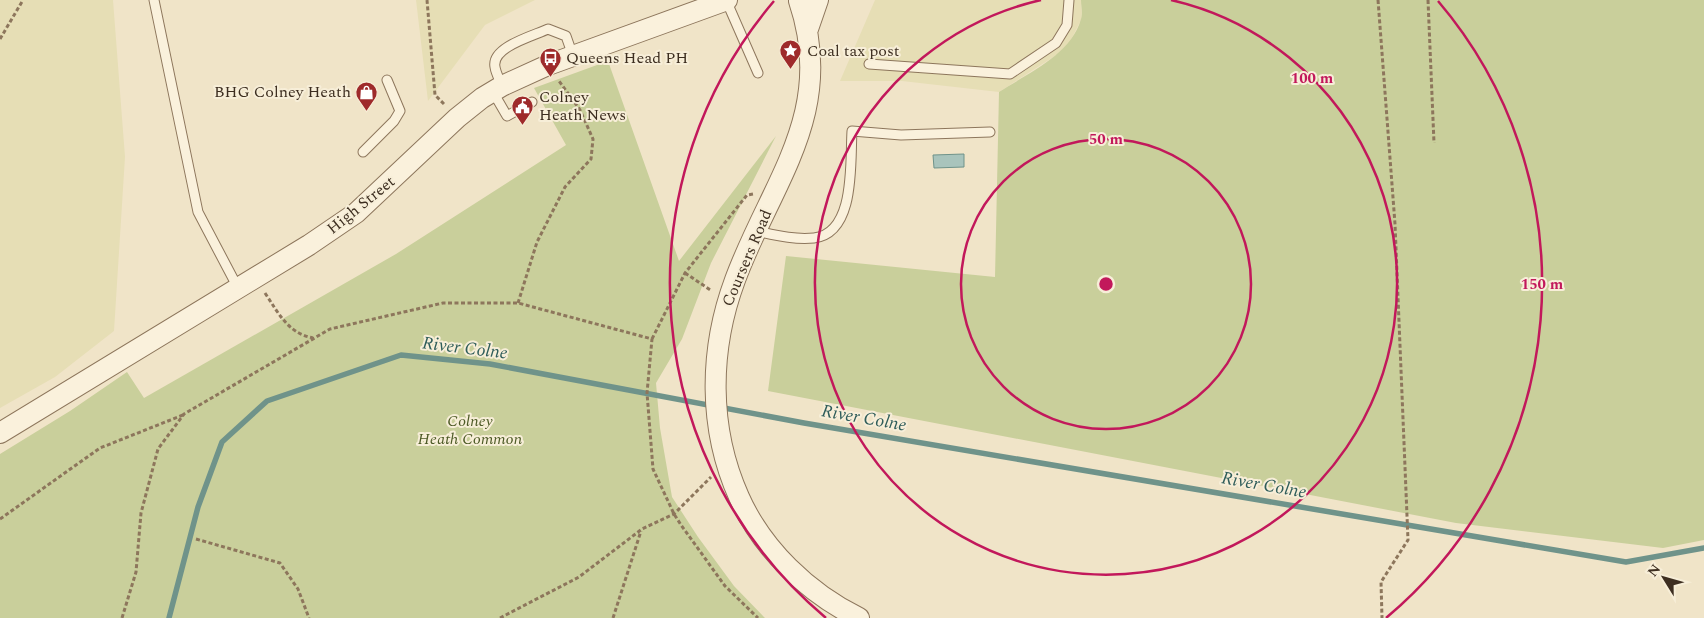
<svg xmlns="http://www.w3.org/2000/svg" width="1704" height="618" font-family="Spectral,serif">
<style>
.farmland{fill:#e6deb5}
.green{fill:#c9cf9b}
.water{fill:#a9c4bc;stroke:#6f938a}
.lines{fill:none;stroke-linecap:round;stroke-linejoin:round}
.stream{stroke:#6f938a;stroke-width:5.5}
.service-casing{stroke:#8d765c;stroke-width:11}
.tertiary-casing{stroke:#8d765c;stroke-width:22}
.path{stroke:#8d765c;stroke-width:3;stroke-dasharray:4 2.5;stroke-linecap:butt}
.service{stroke:#faf1dc;stroke-width:9}
.tertiary{stroke:#faf1dc;stroke-width:20}
.ring{fill:none;stroke:#c2185b;stroke-width:2.5}
.labels{text-anchor:middle;dominant-baseline:central;stroke-width:4;stroke-linejoin:round;paint-order:stroke}
.poi-label{font-size:16px;fill:#3d2e20;stroke:#f7eed8;text-anchor:start}
.street-label{font-size:16px;fill:#3d2e20;stroke:#f7eed8}
.park-label{font-size:16px;font-style:italic;fill:#4d5a26;stroke:#f7eed8}
.water-label{font-size:18px;font-style:italic;fill:#2f5d5a;stroke:#f7eed8}
.centre{fill:#c2185b;stroke:#f7eed8;stroke-width:2.5}
.ring-label{font-size:15px;text-anchor:middle;font-weight:bold;fill:#c2185b;stroke:#f7eed8;stroke-width:4;stroke-linejoin:round;paint-order:stroke}
</style>
<rect width="100%" height="100%" fill="#f0e4c8"/>
<!-- farmland -->
<path class="farmland" d="M 0,0 L 113,0 L 125,157 L 114,331 L 55,377 L 0,408 Z
M 416,0 L 535,0 L 485,25 L 428,101 Z
M 875,0 L 1081,0 L 1082,18 L 1070,42 L 1058,54 L 999,92 L 902,81 L 840,81 Z"/>
<!-- green -->
<path class="green" d="M 1081,0 L 1704,0 L 1704,540 L 1663,548 L 1456,523 L 768,391 L 786,256 L 995,277 L 999,92 C 1028,73 1071,55 1081,19 C 1083,14 1081,6 1081,0 Z
M 608,61 L 679,261 L 776,136 L 711,263 L 682,339 L 656,383 L 660,428 L 672,497 L 698,537 L 734,586 L 765,618 L 0,618 L 0,454 L 70,411 L 127,372 L 144,398 L 396,254 L 566,145 L 534,88 Z"/>
<!-- water -->
<path class="water" d="M 964,154 L 964,167 L 934,168 L 933,155 Z"/>
<g class="lines">
<!-- stream -->
<path class="stream" d="M 169,618 L 198,507 L 222,442 L 267,401 L 401,355 L 490,364 L 804,423 L 1626,562 L 1704,548"/>
<defs>
<path id="service" d="M 154,0 L 198,212 L 238,288
M 726,0 L 758,73
M 869,64 L 1010,74 L 1056,43 L 1067,25 L 1069,0
M 502,86 C 500,80 496,74 495,67 C 491,47 533,36 548,29 L 566,36 L 573,56
M 493,92 L 507,116 L 532,102
M 363,152 L 394,121 L 400,111 L 387,80
M 756,231 C 775,235 794,240 814,238 C 856,233 850,162 852,131 L 901,135 L 990,132"/>
<path id="tertiary" d="M 799,1 C 837,113 771,182 735,280 C 709,350 708,428 739,497 C 762,549 808,593 859,618
M 808,29 L 818,0
M 0,433 L 309,245 L 356,213 L 457,118 L 482,98 L 502,86 L 548,65 L 727,0"/>
</defs>
<!-- service casing -->
<use href="#service" class="service-casing"/>
<!-- tertiary casing -->
<use href="#tertiary" class="tertiary-casing"/>
<!-- path -->
<path class="path" d="M 427,0 L 435,95 L 445,105
M 1378,0 L 1395,224 L 1408,540 L 1381,582 L 1382,618
M 1428,0 L 1434,143
M 0,39 L 23,0
M 685,273 L 712,291
M 265,293 C 279,314 288,333 313,338
M 518,303 L 537,242 L 565,187 L 591,159 L 593,139 L 580,110 L 559,81
M 652,339 L 685,273 L 747,195 L 753,194
M 0,519 L 100,448 L 183,415
M 196,539 L 280,563 L 298,589 L 309,618
M 122,618 L 136,572 L 141,513 L 158,449 L 184,414 L 330,329 L 443,303 L 518,303 L 652,339 L 647,393 L 653,469 L 674,514 L 681,525 L 725,586 L 758,618
M 500,618 L 579,577 L 642,529 L 674,514 L 711,477
M 613,618 L 641,531"/>
<!-- service -->
<use href="#service" class="service"/>
<!-- tertiary -->
<use href="#tertiary" class="tertiary"/>
</g>
<!-- distance rings -->
<g class="ring">
<circle cx="1106" cy="284" r="145"/>
<path d="M1171 0A291 291 0 1 1 1041 0"/>
<path d="M826 618A436 436 0 0 1 774 1M1438 1A436 436 0 0 1 1386 618"/>
</g>
<!-- icons -->
<defs>
<symbol id="sight-pin" viewBox="-11 -11 22 30"><path d="M0 17L-7.5 6A9.5 9.5 0 1 1 7.5 6Z" fill="#9e2a2b" stroke="#f7eed8"/><path d="M0-6L1.8-2.2L6-1.7L2.9 1.2L3.7 5.4L0 3.3L-3.7 5.4L-2.9 1.2L-6-1.7L-1.8-2.2Z" fill="#fff"/></symbol>
<symbol id="bus-pin" viewBox="-11 -11 22 30"><path d="M0 17L-7.5 6A9.5 9.5 0 1 1 7.5 6Z" fill="#9e2a2b" stroke="#f7eed8"/><path d="M-5-6H5V4H4V6H2V4H-2V6H-4V4H-5ZM-3.5-4V0h7V-4ZM-3.5 1.2v1.5H-2V1.2ZM2 1.2v1.5H3.5V1.2Z" fill="#fff"/></symbol>
<symbol id="shop-pin" viewBox="-11 -11 22 30"><path d="M0 17L-7.5 6A9.5 9.5 0 1 1 7.5 6Z" fill="#9e2a2b" stroke="#f7eed8"/><path d="M-5-2.5h2.3a2.7 3.5 0 0 1 5.4 0H5L5.5 6h-11ZM-1.5-2.5h3a1.5 2.3 0 0 0-3 0Z" fill="#fff"/></symbol>
<symbol id="civic-pin" viewBox="-11 -11 22 30"><path d="M0 17L-7.5 6A9.5 9.5 0 1 1 7.5 6Z" fill="#9e2a2b" stroke="#f7eed8"/><path d="M-.6-6.5H3V-4.5H.6V-3L4-1V1h2V6H-6V1h2V-1L-.6-3ZM-1.2 2.5V6h2.4V2.5Z" fill="#fff"/></symbol>
</defs>
<g fill-rule="evenodd">
<use href="#sight-pin" x="778" y="38" width="25" height="34"/>
<use href="#bus-pin" x="538" y="46" width="25" height="34"/>
<use href="#shop-pin" x="354" y="80" width="25" height="34"/>
<use href="#civic-pin" x="510" y="94" width="25" height="34"/>
</g>
<g class="labels">
<!-- poi labels -->
<g class="poi-label">
<text x="807" y="51">Coal tax post</text>
<text x="566" y="58">Queens Head PH</text>
<text x="351" y="92" text-anchor="end">BHG Colney Heath</text>
<text x="539" y="97">Colney<tspan x="539" dy="18">Heath News</tspan></text>
</g>
<!-- street labels -->
<g class="street-label">
<text transform="translate(361 205) rotate(-39)">High Street</text>
<text transform="translate(747 258) rotate(-67)">Coursers Road</text>
</g>
<!-- park labels -->
<g class="park-label">
<text x="470" y="421">Colney<tspan x="470" dy="18">Heath Common</tspan></text>
</g>
<!-- water labels -->
<g class="water-label">
<text transform="translate(465 348) rotate(7)">River Colne</text>
<text transform="translate(864 418) rotate(10)">River Colne</text>
<text transform="translate(1264 485) rotate(10)">River Colne</text>
</g>
</g>
<circle cx="1106" cy="284" r="8" class="centre"/>
<g class="ring-label">
<text x="1312" y="83">100 m</text>
<text x="1106" y="144">50 m</text>
<text x="1542" y="289">150 m</text>
</g>
<!-- north arrow -->
<g transform="translate(1664 578) rotate(307)" stroke="#f7eed8" stroke-width="4" paint-order="stroke">
<path d="M0-4L9 19L0 12L-9 19Z" fill="#3d2e20"/>
<text y="-8" font-size="14" font-weight="bold" text-anchor="middle" fill="#3d2e20">N</text>
</g>
</svg>
